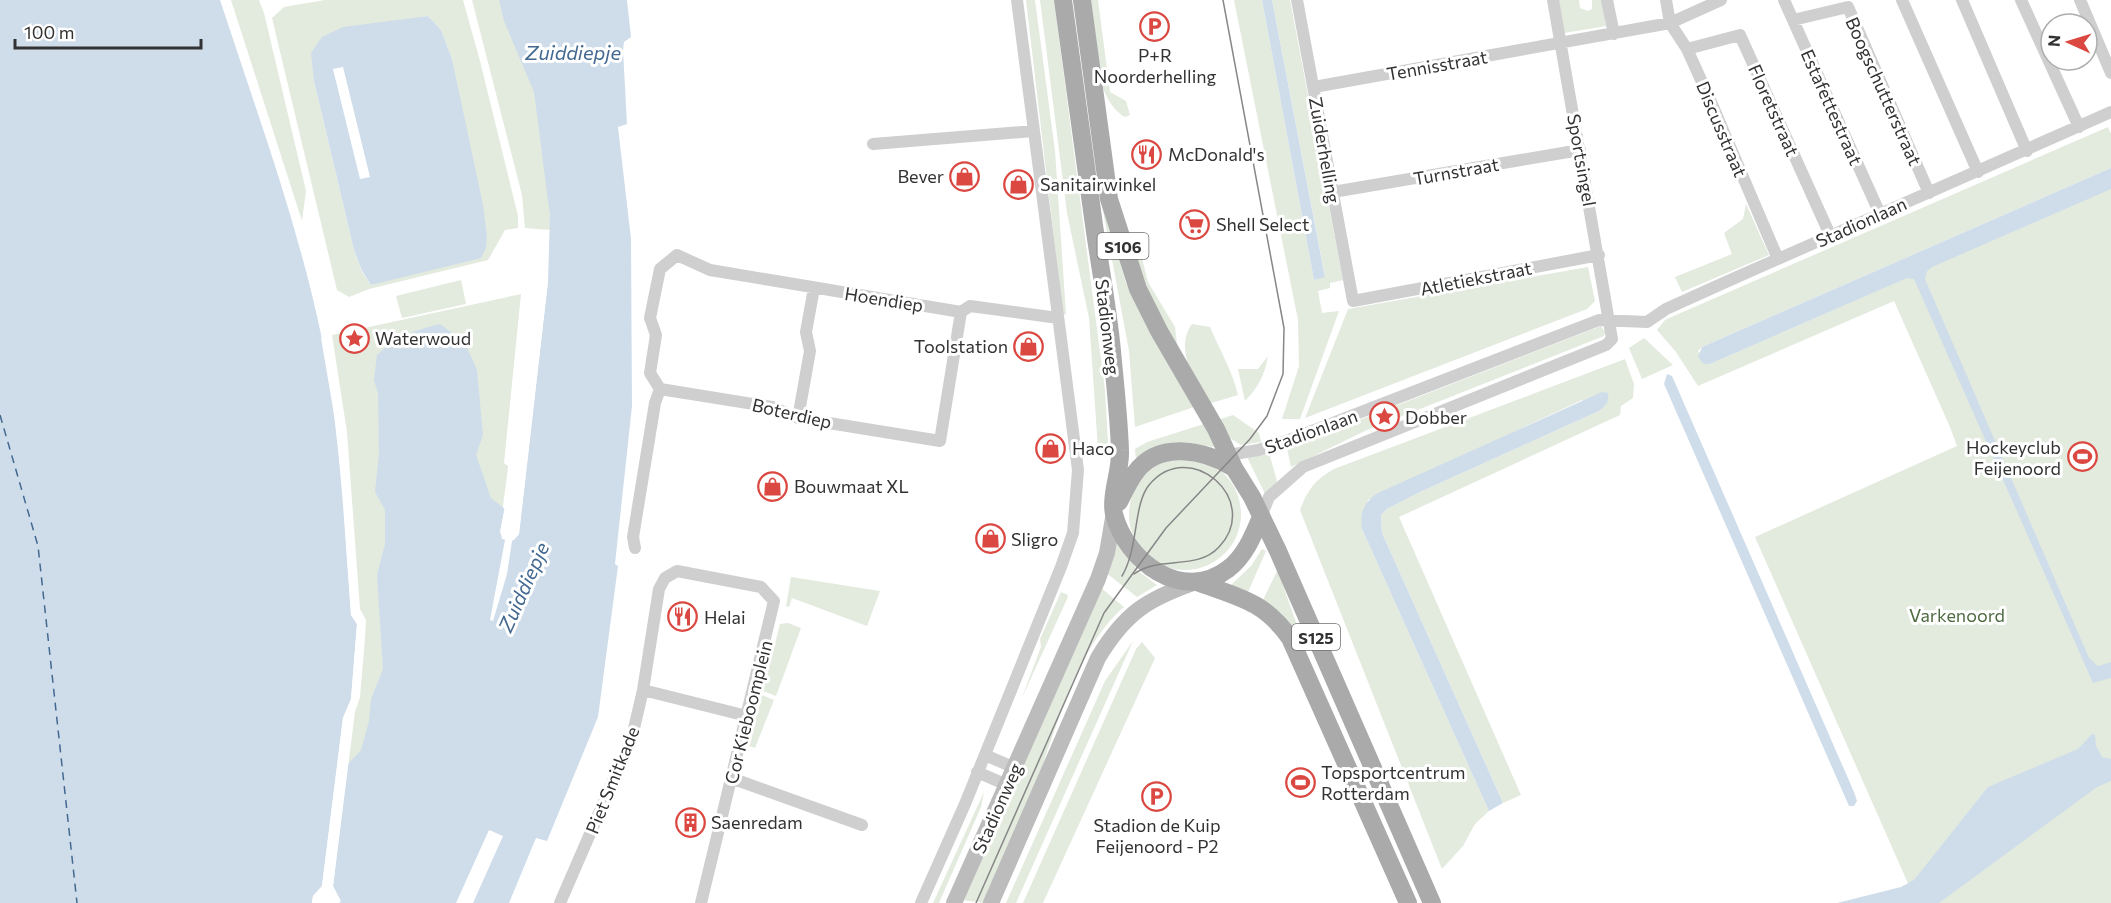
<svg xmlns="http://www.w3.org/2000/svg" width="2111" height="903" font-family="Commissioner,sans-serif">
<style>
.green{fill:#e3eade;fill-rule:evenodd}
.water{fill:#cfddeb}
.pier{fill:#fff}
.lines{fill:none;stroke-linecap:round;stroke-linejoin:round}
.ferry{stroke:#436990;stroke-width:1.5;stroke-dasharray:8 6;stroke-linecap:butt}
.street{stroke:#cfcfcf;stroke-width:12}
.secondary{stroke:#bcbcbc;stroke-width:16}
.primary{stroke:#aaa;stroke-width:18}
.tram{stroke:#878787;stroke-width:1.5}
.labels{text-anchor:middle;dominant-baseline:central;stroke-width:6;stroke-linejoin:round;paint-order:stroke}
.shield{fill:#fff;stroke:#707070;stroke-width:1.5}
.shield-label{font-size:16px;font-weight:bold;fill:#323232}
.poi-label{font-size:18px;fill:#323232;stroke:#fff;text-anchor:start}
.street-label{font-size:18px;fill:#323232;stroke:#fff}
.park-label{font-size:18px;fill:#4f6b41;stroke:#fff}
.water-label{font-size:20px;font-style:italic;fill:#436990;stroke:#fff}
</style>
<rect width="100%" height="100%" fill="#fff"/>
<!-- green -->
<path class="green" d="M 231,0 L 259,0 L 264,13 L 306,191 L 302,221 Z
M 325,0 L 463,0 L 480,61 L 518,216 L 518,228 L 505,230 L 488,260 L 369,289 L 349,297 L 337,290 L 272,18 L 284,7 ZM 428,16 L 441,30 L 452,59 L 487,237 L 371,285 L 362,272 L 354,250 L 314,81 L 421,17 Z
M 472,0 L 522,0 L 537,41 L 551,230 L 525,228 L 522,195 Z
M 1026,0 L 1035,0 L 1055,151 L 1066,314 L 1063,315 Z
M 1040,0 L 1054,0 L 1105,390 L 1108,443 L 1098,449 L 1089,318 L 1067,213 Z
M 1089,0 L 1098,0 L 1110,92 L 1126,101 L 1130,115 L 1125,117 C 1093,99 1093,33 1089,0 Z
M 1234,0 L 1262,0 L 1314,280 L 1325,276 L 1272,0 L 1290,0 L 1343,280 L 1330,283 L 1330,288 L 1318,291 L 1322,313 L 1339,311 L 1300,419 L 1282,419 L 1299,366 L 1298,320 Z
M 1558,0 L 1579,0 L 1580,8 L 1588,11 L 1592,9 L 1592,0 L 1602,0 L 1606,26 L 1564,33 Z
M 2108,127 L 2111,134 L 2111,168 L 1702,347 L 1698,351 L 1710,364 L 1890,285 L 2111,176 L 2111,903 L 1896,903 L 1914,897 L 1755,537 L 1957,446 L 1950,427 L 1894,301 L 1698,386 L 1676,352 L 1657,330 L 1665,320 L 1676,315 Z
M 1101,200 L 1126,283 L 1154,336 L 1197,406 L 1135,427 L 1129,351 Z
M 1746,204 L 1769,255 L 1682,292 L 1675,277 L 1732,254 L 1724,233 L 1743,219 Z
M 1135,247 L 1139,247 L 1148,282 L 1175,327 L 1178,352 L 1134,260 Z
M 1588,267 L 1595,301 L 1587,309 L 1305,418 L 1348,309 Z
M 461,280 L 466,304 L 402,318 L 396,296 Z
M 521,294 L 504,463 L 508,466 C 507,482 498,529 502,539 L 422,574 L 336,862 L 355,712 L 360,697 L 365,639 L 366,620 L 360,609 L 347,432 L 332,335 Z
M 1192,324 L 1210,327 C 1220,351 1232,370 1238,395 L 1208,404 C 1195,381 1174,349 1192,324 Z
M 1601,326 L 1605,332 L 1604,336 L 1367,430 L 1291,467 L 1287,448 Z
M 1644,338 L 1673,365 L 1642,379 L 1629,348 Z
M 1268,356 C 1265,374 1258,388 1245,401 L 1238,369 L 1258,369 Z
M 1625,359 L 1634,384 L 1633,398 L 1621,406 L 1620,415 L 1399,517 L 1521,795 L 1503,803 L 1382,533 L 1381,515 L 1387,509 L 1420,492 L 1599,411 L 1582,400 L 1368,500 L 1362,529 L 1489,811 L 1475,824 L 1463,846 L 1442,869 L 1300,510 C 1308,489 1315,480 1334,469 Z
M 1233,415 L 1259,433 L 1261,442 L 1241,445 L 1228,437 L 1218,420 Z
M 1207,423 L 1220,448 L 1195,444 L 1136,460 L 1135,449 L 1147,442 Z
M 1269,453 L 1277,481 L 1266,496 L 1247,457 Z
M1129 514a56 56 0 1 1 112 0a56 56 0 1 1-112 0Z
M 1116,535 L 1137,570 L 1157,585 L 1137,597 L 1105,572 Z
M 1262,549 L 1266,551 L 1248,592 L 1230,586 L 1251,566 Z
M 1277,571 L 1279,574 L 1303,642 L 1281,613 L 1263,600 Z
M 791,577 L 880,591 L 867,626 L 792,598 L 789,607 L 786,606 Z
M 1100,587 L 1124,607 C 1072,651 1054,741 1029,802 C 1015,836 999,869 984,903 L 962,900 Z
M 1061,592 L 1068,595 L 1067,599 L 1021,700 L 1041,647 L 1040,639 Z
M 788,623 L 801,628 L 776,696 L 763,691 L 780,624 Z
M 1133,641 L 1016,903 L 1006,903 L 1105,681 Z
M 1142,642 L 1155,658 L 1043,903 L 1023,903 L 1136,649 Z
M 762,695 L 774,700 L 755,748 L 749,746 Z
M 984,792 L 981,807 L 939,903 L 933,903 Z"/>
<!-- water -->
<path class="water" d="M 0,0 L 220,0 C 257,113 298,223 322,339 C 340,430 344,523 351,615 L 357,624 L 351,699 L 343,718 L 322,886 L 313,896 L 312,903 L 0,903 Z
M 499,0 L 627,0 L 631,37 L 624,42 L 623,50 L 627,124 L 618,127 L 631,239 L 632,406 L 615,564 L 618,566 L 598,717 L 547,841 L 536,838 L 509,903 L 340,903 L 333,886 L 348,764 L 361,750 L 369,721 L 371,699 L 383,669 L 377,575 L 385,544 L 385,510 L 375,492 L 379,453 L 378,394 L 374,380 L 377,355 C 382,351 386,346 391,342 C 398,336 430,326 440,324 L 465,343 L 477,370 L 483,435 L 476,455 L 491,498 L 505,509 L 500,532 L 502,539 L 514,540 L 519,534 L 548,281 L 550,216 L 534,92 L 504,21 Z
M 1262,0 L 1272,0 L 1325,277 L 1314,280 Z
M 428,16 L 441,30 L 452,59 L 483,205 L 487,236 L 486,248 L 481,258 L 371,285 L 362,271 L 354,250 L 314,81 L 311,53 L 322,37 L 343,27 Z
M 2111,168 L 2111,189 L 1932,267 L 1927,271 L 1925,279 L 2089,658 L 2098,666 L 2111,662 L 2111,678 L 2093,683 L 1914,279 L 1907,278 L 1710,364 L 1704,364 L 1698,357 L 1702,347 Z
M 1667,374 L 1672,376 L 1854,792 L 1857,801 L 1854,806 L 1849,806 L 1664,384 Z
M 1602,392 L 1608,393 C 1609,403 1606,405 1599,411 L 1420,492 L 1387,509 L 1381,515 L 1382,533 L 1503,803 L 1489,811 L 1362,529 C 1360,512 1363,503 1378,493 Z
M 2092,734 L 2095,735 L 2096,746 L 2102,757 L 2111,759 L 2111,781 L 2097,787 L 1939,903 L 1837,903 L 1901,887 L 1914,880 L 1988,787 L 2078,749 Z"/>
<!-- pier -->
<path class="pier" d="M 343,67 L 370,177 L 360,179 L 333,69 Z
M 548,281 L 519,534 L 512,541 L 507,574 L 493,621 L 490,620 L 505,540 L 500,532 L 505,506 L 508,509 L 504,520 L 505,537 L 512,537 L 516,533 L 539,319 L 545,283 Z
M 324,337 L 338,420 L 345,483 L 354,614 L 360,624 L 354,699 L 346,719 L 324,887 L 316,897 L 315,903 L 312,903 L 313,896 L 322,886 L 343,718 L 351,699 L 357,624 L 351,615 L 342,483 L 335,420 L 321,338 Z
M 349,759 L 333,886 L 341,901 L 337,903 L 330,885 L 345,764 Z
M 489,830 L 503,836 L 473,903 L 456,903 Z"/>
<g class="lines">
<!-- ferry -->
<path class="ferry" d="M 0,415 L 38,546 L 77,903"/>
<!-- street -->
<path class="street" d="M 1297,0 L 1353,301 L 1599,255
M 1607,0 L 1614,34
M 1666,0 L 1670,23 L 1687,49 L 1711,102 L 1778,259
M 1784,0 L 1880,214
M 1902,0 L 1978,172
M 1962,0 L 2027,151
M 2021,0 L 2079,127
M 2080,0 L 2111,73
M 1793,20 L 1848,7 L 1929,193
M 1687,49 L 1740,35 L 1830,235
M 1314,87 L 1670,23 L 1721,0
M 873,144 L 1034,131
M 1333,192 L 1580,150
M 961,312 L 940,441 L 798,418 L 772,407 L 660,389 L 650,373 L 656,335 L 650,318 L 660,269 L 677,255 L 710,270 L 961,312 L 970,306 L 1058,318
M 798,418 L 810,351 L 806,332 L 814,288
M 1223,456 L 1258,450 L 1286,441 L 1599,320 L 1647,322 L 1666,309 L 1728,281 L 2111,112
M 1261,517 L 1269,497 L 1303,467 L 1606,345 L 1612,339 L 1553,0
M 635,548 L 633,537 L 655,403 L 660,389
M 643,690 L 747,716
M 985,755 L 1015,768
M 977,772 L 1007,785
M 731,778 L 862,825
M 560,903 L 632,737 L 643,690 L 659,589 L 665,578 L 677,571 L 761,587 L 774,601 L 701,903
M 921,903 L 965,804 L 1061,567 L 1073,533 L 1078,470 L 1017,0"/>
<!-- secondary -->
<path class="secondary" d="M 954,903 L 1098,579 L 1107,553 L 1114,512
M 991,903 L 1098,658 C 1125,613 1147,599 1196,582"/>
<!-- primary -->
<path class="primary" d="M 1063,0 C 1073,75 1083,150 1094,225 C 1100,267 1108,309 1112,351 C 1115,384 1119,418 1120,451 C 1121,470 1110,495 1114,514 C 1126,561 1182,604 1228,569 C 1245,556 1253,536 1261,517
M 1082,0 L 1109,199 L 1138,289 L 1159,331 L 1216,429 L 1234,468 L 1252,497 L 1278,551 L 1432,903
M 1119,502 C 1124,492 1129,481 1135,473 C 1159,440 1205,450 1234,468
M 1197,582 C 1238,597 1264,601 1290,638 L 1408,903"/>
<!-- tram -->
<path class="tram" d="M 1122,576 C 1139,547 1133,505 1149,485 C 1189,436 1263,500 1219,547 C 1197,571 1160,555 1134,574
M 976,903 L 1104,613 L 1166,528 L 1250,439 L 1267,416 L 1283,374 L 1284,328 L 1223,0"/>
</g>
<!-- icons -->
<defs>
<symbol id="parking-ring" viewBox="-11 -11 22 22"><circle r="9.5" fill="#fff" stroke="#db4841" stroke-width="1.5"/><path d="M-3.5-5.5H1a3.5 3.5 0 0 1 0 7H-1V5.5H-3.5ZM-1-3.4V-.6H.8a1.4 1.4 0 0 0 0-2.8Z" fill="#db4841"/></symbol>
<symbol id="restaurant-ring" viewBox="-11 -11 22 22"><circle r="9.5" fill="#fff" stroke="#db4841" stroke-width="1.5"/><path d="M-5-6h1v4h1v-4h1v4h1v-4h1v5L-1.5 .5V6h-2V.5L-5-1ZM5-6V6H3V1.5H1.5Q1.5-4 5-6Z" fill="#db4841"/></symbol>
<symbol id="shop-ring" viewBox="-11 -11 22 22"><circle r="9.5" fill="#fff" stroke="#db4841" stroke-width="1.5"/><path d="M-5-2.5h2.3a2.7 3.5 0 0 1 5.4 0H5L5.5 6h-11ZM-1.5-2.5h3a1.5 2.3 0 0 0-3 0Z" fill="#db4841"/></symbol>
<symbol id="supermarket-ring" viewBox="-11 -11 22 22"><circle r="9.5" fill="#fff" stroke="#db4841" stroke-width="1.5"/><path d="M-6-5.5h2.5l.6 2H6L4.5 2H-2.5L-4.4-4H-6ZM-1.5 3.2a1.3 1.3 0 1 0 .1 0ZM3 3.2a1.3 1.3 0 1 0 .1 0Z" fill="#db4841"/></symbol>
<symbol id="sight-ring" viewBox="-11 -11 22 22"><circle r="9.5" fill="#fff" stroke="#db4841" stroke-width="1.5"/><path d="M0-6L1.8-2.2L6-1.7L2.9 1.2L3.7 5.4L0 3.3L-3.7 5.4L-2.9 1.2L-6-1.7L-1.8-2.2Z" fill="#db4841"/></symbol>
<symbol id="stadium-ring" viewBox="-11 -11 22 22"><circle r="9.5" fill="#fff" stroke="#db4841" stroke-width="1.5"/><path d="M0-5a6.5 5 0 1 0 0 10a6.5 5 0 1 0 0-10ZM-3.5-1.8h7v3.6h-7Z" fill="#db4841"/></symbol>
<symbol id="building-ring" viewBox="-11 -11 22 22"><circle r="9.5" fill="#fff" stroke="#db4841" stroke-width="1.5"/><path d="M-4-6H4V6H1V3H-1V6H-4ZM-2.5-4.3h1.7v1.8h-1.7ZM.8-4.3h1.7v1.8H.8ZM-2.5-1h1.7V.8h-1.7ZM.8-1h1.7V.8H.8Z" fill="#db4841"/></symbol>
</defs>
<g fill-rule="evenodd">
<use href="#parking-ring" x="1138" y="10" width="33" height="33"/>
<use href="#restaurant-ring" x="1130" y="138" width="33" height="33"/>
<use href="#shop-ring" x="948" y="160" width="33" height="33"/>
<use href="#shop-ring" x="1002" y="168" width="33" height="33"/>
<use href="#supermarket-ring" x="1178" y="208" width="33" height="33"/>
<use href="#sight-ring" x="338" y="322" width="33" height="33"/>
<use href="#shop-ring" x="1012" y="330" width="33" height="33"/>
<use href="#sight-ring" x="1368" y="400" width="33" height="33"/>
<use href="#shop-ring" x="1034" y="432" width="33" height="33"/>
<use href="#stadium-ring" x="2066" y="440" width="33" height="33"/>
<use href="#shop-ring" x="756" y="470" width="33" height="33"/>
<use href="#shop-ring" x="974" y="522" width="33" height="33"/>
<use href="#restaurant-ring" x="666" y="600" width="33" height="33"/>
<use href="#stadium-ring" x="1284" y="766" width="33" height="33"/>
<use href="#parking-ring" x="1140" y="780" width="33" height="33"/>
<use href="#building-ring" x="674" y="806" width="33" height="33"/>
</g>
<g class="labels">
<!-- shield labels -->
<g class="shield">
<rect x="1097.5" y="233" width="51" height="26" rx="4.5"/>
<rect x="1292" y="624" width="48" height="26" rx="4.5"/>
</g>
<g class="shield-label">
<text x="1123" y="246">S106</text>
<text x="1316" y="637">S125</text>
</g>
<!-- poi labels -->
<g class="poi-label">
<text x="1155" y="55" text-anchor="middle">P+R<tspan x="1155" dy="21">Noorderhelling</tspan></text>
<text x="1168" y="154">McDonald's</text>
<text x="944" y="176" text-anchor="end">Bever</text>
<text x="1040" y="184">Sanitairwinkel</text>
<text x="1216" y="224">Shell Select</text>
<text x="375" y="338">Waterwoud</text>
<text x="1008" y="346" text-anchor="end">Toolstation</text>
<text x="1405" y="417">Dobber</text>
<text x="2061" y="447" text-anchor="end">Hockeyclub<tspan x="2061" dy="21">Feijenoord</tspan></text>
<text x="1072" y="448">Haco</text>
<text x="794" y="486">Bouwmaat XL</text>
<text x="1011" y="539">Sligro</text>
<text x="704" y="617">Helai</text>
<text x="1321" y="772">Topsportcentrum<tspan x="1321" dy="21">Rotterdam</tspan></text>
<text x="711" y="822">Saenredam</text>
<text x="1157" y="825" text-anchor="middle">Stadion de Kuip<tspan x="1157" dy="21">Feijenoord - P2</tspan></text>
</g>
<!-- street labels -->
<g class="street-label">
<text transform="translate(1437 65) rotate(-10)">Tennisstraat</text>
<text transform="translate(1884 91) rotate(66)">Boogschutterstraat</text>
<text transform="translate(1832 107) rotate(66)">Estafettestraat</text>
<text transform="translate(1774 110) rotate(66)">Floretstraat</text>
<text transform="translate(1722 129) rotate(67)">Discusstraat</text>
<text transform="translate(1325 150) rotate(80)">Zuiderhelling</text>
<text transform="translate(1582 160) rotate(80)">Sportsingel</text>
<text transform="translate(1456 171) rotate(-10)">Turnstraat</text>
<text transform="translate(1861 222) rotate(-24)">Stadionlaan</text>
<text transform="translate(1476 278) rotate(-11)">Atletiekstraat</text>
<text transform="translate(884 299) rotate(9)">Hoendiep</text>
<text transform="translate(1108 327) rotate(83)">Stadionweg</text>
<text transform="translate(792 413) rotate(13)">Boterdiep</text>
<text transform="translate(1311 431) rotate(-20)">Stadionlaan</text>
<text transform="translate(748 712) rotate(-76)">Cor Kieboomplein</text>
<text transform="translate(612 780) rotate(-68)">Piet Smitkade</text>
<text transform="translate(997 808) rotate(-66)">Stadionweg</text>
</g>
<!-- park labels -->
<g class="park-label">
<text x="1957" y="615">Varkenoord</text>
</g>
<!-- water labels -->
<g class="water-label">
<text x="573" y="52">Zuiddiepje</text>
<text transform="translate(523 587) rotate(-66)">Zuiddiepje</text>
</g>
</g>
<!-- north arrow -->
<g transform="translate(2069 42) rotate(274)"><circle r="28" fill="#ffffff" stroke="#adadad" stroke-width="1.5"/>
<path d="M0-4.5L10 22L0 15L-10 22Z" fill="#db4841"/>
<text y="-9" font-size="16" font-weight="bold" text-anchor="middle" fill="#323232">N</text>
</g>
<!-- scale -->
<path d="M15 39v9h186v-9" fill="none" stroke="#323232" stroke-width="3"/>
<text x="24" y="39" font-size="18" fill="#323232" stroke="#ffffff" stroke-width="4.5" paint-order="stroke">100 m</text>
</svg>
